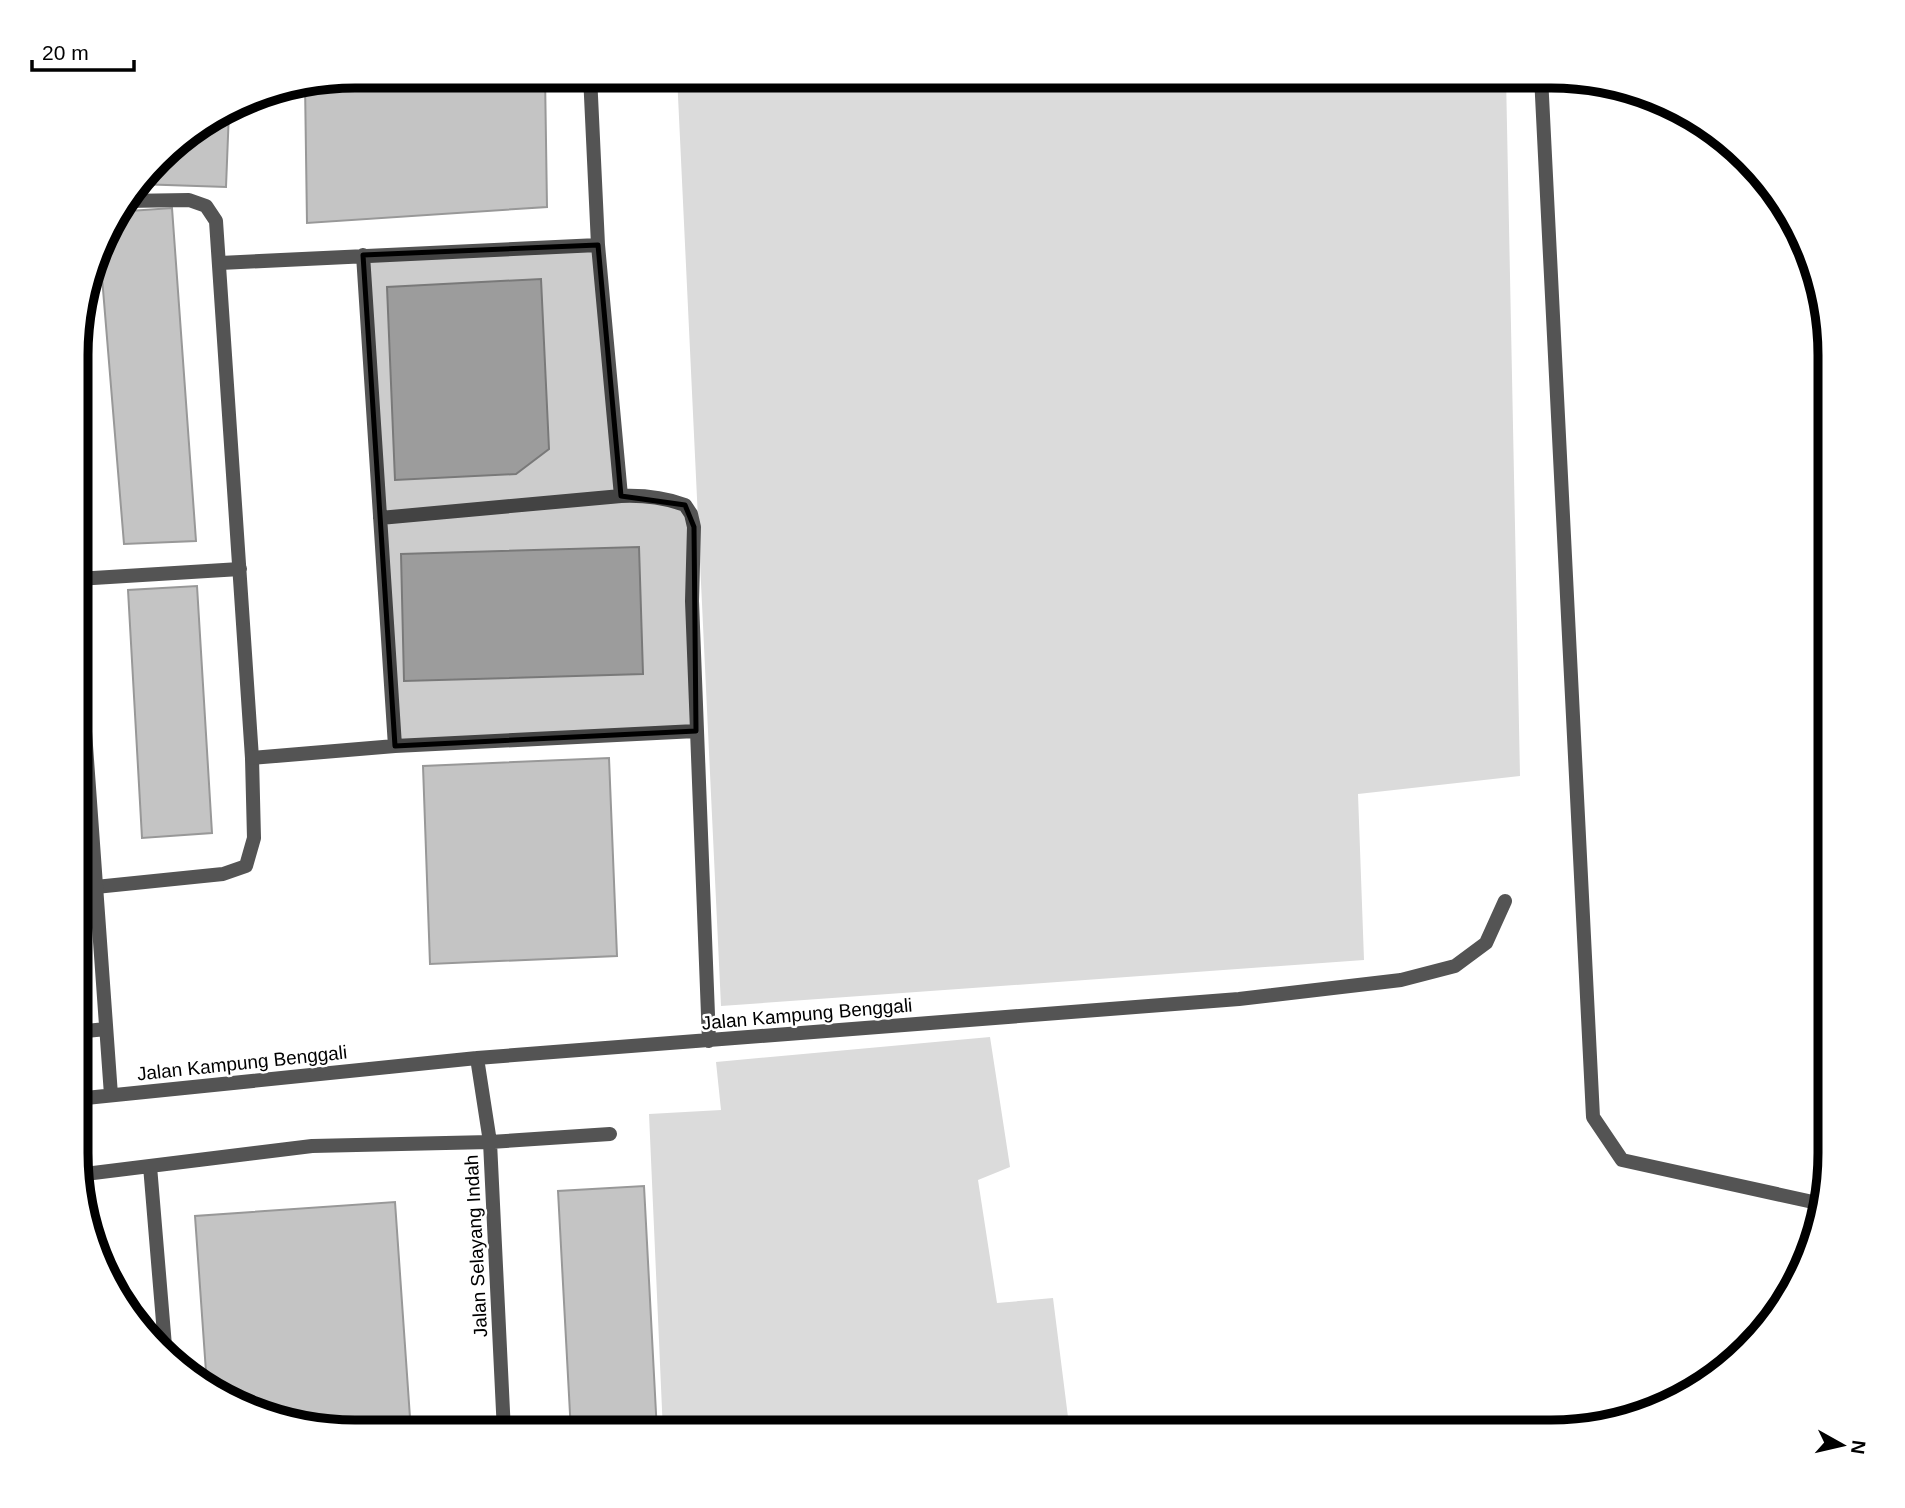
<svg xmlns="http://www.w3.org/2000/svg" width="1905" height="1508" font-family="Helvetica,sans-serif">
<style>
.green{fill:#dbdbdb}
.building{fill:#c4c4c4;stroke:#989898;stroke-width:2}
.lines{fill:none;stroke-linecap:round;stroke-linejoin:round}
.service{stroke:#545454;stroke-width:14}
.minor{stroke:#545454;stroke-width:14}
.marked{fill:#000;fill-opacity:0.2;stroke:#000;stroke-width:5;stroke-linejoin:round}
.labels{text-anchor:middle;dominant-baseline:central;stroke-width:5;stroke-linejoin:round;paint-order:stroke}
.street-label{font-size:19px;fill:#000;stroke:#fff}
.rim{fill:none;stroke:#000;stroke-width:9}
</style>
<rect width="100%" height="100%" fill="#fff"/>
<!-- green -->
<path class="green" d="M 677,75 L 1506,76 L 1520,776 L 1358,794 L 1364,960 L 721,1006 Z
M 990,1037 L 1010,1167 L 978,1180 L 997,1303 L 1053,1298 L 1070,1433 L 663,1432 L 649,1114 L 721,1110 L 716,1062 Z"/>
<!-- building -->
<path class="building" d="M 354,75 L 545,75 L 547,207 L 307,223 L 305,83 Z
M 229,111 L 226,187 L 138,184 L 171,144 Z
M 172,208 L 196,541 L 124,544 L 100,253 L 115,212 Z
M 541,279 L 549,449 L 516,474 L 395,480 L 387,287 Z
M 639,547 L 643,674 L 404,681 L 401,554 Z
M 197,586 L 212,833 L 142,838 L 128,590 Z
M 609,758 L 617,956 L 430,964 L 423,766 Z
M 644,1186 L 657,1432 L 571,1432 L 558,1191 Z
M 395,1202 L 411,1432 L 336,1432 L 247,1411 L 207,1386 L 195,1216 Z"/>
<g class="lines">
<!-- service -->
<path class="service" d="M 77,579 L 240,569
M 76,889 L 223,874 L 246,866 L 254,838 L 252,758 L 216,221 L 206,206 L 189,200 L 124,201"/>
<!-- minor -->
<path class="minor" d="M 590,75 L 598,245 L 621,496
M 1541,76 L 1593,1117 L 1622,1160 L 1822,1204
M 363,255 L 395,746
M 220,263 L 598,245
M 380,518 L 621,496 C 644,495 663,497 685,505 L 691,514 L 694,527 L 692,601 L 709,1041
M 77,620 L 111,1095
M 252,758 L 395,746 L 696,731
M 76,1032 L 106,1029
M 477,1058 L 490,1142 L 504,1432
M 76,1099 L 477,1058 L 1239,999 L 1401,980 L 1455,966 L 1486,943 L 1505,901
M 150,1166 L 166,1358
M 77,1175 L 312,1146 L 490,1142 L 610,1134"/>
</g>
<!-- marked area -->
<path class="marked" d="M 598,245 L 621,496 L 685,505 L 694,527 L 696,731 L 395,746 L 363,255 Z"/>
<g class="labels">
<!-- street labels -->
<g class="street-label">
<text transform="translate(807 1014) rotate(-5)">Jalan Kampung Benggali</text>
<text transform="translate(242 1063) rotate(-6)">Jalan Kampung Benggali</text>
<text transform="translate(476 1246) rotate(-93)">Jalan Selayang Indah</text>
</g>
</g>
<!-- crop -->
<path d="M0 0H1905V1508H0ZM355 88H1551A267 267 0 0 1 1818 355V1153A267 267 0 0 1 1551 1420H355A267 267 0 0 1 88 1153V355A267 267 0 0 1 355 88Z" fill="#fff" fill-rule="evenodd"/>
<path class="rim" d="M355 88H1551A267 267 0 0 1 1818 355V1153A267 267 0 0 1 1551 1420H355A267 267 0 0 1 88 1153V355A267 267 0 0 1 355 88Z"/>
<!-- north arrow -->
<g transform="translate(1842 1445) rotate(98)" stroke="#ffffff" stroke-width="5" paint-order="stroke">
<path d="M0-5L12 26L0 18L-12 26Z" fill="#000000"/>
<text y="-10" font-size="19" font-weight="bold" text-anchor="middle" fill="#000000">N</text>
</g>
<!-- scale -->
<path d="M32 60v10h102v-10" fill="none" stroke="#000000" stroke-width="3.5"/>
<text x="42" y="60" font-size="21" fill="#000000" stroke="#ffffff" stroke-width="5" paint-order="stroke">20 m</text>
</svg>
